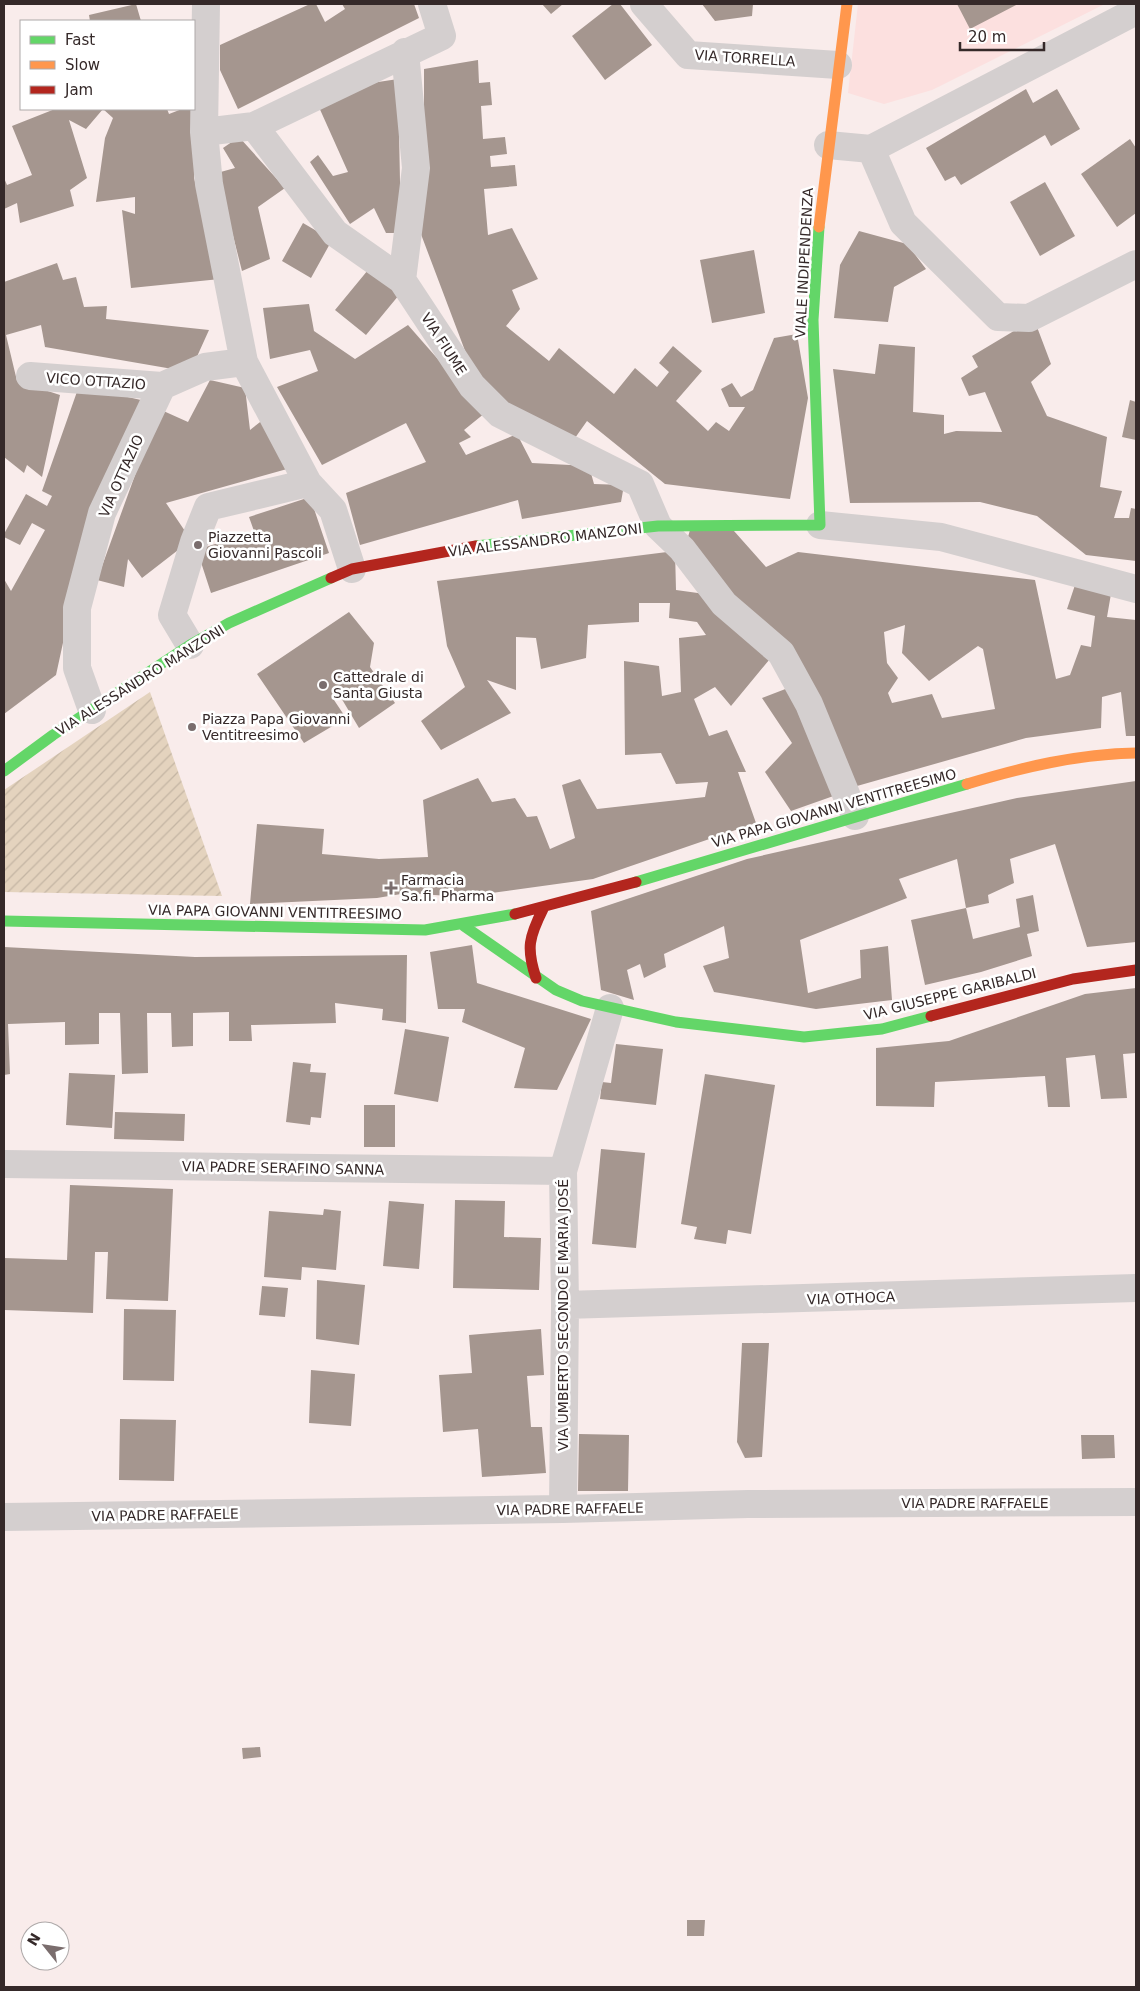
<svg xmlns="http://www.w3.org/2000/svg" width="1140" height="1991" font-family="'DejaVu Sans',sans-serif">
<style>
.built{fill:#fce0df}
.garden{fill:url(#garden-furrows)}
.building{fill:#a5968f;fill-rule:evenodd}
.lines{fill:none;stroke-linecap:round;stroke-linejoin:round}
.street{stroke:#d4cfcf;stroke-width:28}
.fast{stroke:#63d668;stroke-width:11}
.slow{stroke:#ff974d;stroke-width:11}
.jam{stroke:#b3261e;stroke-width:11}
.poi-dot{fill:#7a6d6d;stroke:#fff;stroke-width:2}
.labels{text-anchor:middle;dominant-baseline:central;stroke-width:5;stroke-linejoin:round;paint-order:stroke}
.street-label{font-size:14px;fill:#352929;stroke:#fff}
.poi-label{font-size:14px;fill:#352929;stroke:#fff;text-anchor:start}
</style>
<defs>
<pattern id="garden-furrows" width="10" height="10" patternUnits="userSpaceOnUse" patternTransform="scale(1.25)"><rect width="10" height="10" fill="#e4d3be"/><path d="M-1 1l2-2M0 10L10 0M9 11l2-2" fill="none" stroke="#c4b5a3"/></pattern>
</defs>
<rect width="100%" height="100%" fill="#f9eceb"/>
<!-- built -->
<path class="built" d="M 858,4 L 1105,4 L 932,90 L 884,104 L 848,93 Z"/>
<!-- garden -->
<path class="garden" d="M 150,692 L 222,896 L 4,892 L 4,790 Z"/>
<!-- building -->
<path class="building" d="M 136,4 L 141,21 L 90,21 L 89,15 Z
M 310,4 L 316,4 L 325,22 L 345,9 L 342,4 L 414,4 L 419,18 L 238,109 L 220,70 L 220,45 Z
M 542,4 L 563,4 L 551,14 Z
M 613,4 L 620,4 L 652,45 L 605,80 L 572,36 Z
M 702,4 L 753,4 L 752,16 L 715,21 Z
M 957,4 L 1018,4 L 970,29 Z
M 478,60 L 479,83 L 490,82 L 492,105 L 481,106 L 483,139 L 505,137 L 507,154 L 490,156 L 491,167 L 515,165 L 517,186 L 484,189 L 488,235 L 512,228 L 538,279 L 512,290 L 520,309 L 506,326 L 549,361 L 559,348 L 614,394 L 635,368 L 657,387 L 669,372 L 659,363 L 673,346 L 702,371 L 676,401 L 708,431 L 716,422 L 729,431 L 745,407 L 729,407 L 721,389 L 732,383 L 741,397 L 753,390 L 774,338 L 797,334 L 808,398 L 790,499 L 665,484 L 587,421 L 575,438 L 481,393 L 416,221 L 424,217 L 424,69 Z
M 398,79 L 401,233 L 386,233 L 374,208 L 350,224 L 310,162 L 318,155 L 333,176 L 348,172 L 318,105 L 365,84 Z
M 1026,89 L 1033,103 L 1057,89 L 1080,129 L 1051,146 L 1045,135 L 961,185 L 955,176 L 945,181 L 926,148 Z
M 55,109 L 167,109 L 169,114 L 182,109 L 195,109 L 194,178 L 220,279 L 131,288 L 122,210 L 135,214 L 135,197 L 96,202 L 105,138 L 113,118 L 103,109 L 86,129 L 69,120 L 87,178 L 70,190 L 74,206 L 20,223 L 17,203 L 4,209 L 4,178 L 7,185 L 32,175 L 12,126 Z
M 239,137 L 285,188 L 258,207 L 270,259 L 242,271 L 217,173 L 235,168 L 223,148 Z
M 1130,139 L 1136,148 L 1136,213 L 1117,227 L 1081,174 Z
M 1045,182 L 1075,236 L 1040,256 L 1010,202 Z
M 303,223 L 332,240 L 311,278 L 282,261 Z
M 859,231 L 907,244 L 926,269 L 894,287 L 888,322 L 834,318 L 840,265 Z
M 754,250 L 765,313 L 712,323 L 700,260 Z
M 57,263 L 63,280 L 76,277 L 84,307 L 107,306 L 106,319 L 209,330 L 190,372 L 45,347 L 41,325 L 6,335 L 17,381 L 60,395 L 42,477 L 27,465 L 24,473 L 4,457 L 4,282 Z
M 368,270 L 399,295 L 366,335 L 335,310 Z
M 309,304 L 314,331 L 355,359 L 408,325 L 485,413 L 464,430 L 471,437 L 459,443 L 466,455 L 517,434 L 532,463 L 589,466 L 594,484 L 624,485 L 621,502 L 522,519 L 518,500 L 360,545 L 346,493 L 426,462 L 406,423 L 322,465 L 277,387 L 318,371 L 310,350 L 270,359 L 263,308 Z
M 1034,319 L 1051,364 L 1031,382 L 1047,416 L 1107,437 L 1100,487 L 1122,491 L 1114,518 L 1129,518 L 1131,508 L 1136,509 L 1136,561 L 1086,555 L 1037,516 L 980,502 L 850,503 L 833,369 L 875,374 L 879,344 L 915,347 L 913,412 L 944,415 L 944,434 L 956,431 L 1002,432 L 985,392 L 969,396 L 961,378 L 978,367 L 972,356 Z
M 210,380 L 245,388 L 250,430 L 264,419 L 287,469 L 166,503 L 191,540 L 142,578 L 128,559 L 124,587 L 97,580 L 159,409 L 188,422 Z
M 79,386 L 141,400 L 89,523 L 56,675 L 4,714 L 4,579 L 11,591 L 45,530 L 32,523 L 20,545 L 4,537 L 4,534 L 26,494 L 47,506 L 52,496 L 42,491 Z
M 1130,400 L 1136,402 L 1136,440 L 1122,437 Z
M 310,497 L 329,553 L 211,593 L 197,550 L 254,531 L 249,517 Z
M 690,530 L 734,531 L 766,567 L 798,552 L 1035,580 L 1056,679 L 1070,675 L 1081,645 L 1091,647 L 1095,616 L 1067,609 L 1077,579 L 1112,588 L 1107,617 L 1136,620 L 1136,736 L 1126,736 L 1121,692 L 1102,697 L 1101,728 L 1026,738 L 850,788 L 801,669 L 686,544 ZM 905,625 L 902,653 L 929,681 L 978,646 L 983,649 L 995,709 L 942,718 L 932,694 L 892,703 L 888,693 L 898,678 L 887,663 L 884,632 Z
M 675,551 L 676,590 L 705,594 L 774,654 L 731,706 L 715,687 L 694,699 L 709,736 L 727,730 L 746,772 L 738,772 L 756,823 L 593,879 L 462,897 L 407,893 L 377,898 L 250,904 L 257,824 L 324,829 L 322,854 L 379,859 L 428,857 L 423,800 L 478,778 L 492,802 L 515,798 L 527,817 L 537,816 L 550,849 L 575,838 L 562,785 L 580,779 L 597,809 L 705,797 L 708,782 L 676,784 L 661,753 L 625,755 L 624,661 L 659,666 L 662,696 L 681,692 L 679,638 L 706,635 L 697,622 L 669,618 L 670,603 L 639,603 L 639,622 L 588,625 L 586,658 L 541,669 L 536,638 L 516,637 L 516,690 L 487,680 L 511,713 L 441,750 L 421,721 L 465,687 L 447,646 L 437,581 Z
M 349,612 L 374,643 L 370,667 L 395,703 L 359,728 L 340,696 L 334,700 L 346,718 L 304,743 L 257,674 Z
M 788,688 L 842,793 L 791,811 L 765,772 L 792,743 L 762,698 Z
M 1136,781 L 1136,942 L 1087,947 L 1055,844 L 1010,859 L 1014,883 L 988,895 L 989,903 L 966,908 L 957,859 L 899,879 L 907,898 L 800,940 L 808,993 L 861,978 L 860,950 L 888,946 L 892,1000 L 816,1009 L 714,992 L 703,966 L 729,958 L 724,926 L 664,954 L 666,967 L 644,978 L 640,964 L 627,970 L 634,1000 L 601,990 L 591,911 L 747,859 L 1017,798 Z
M 1033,895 L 1039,931 L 1027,934 L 1032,956 L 981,972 L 925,985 L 911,920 L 966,908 L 973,939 L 1020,927 L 1016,899 Z
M 472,945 L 477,983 L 591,1019 L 557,1090 L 514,1088 L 525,1048 L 462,1022 L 465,1009 L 438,1009 L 430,952 Z
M 4,947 L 195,957 L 407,955 L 406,1023 L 382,1020 L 383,1009 L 335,1003 L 336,1023 L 251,1025 L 252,1041 L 229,1041 L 229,1012 L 193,1013 L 193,1046 L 172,1047 L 171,1013 L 147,1013 L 148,1073 L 122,1074 L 120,1013 L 99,1013 L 99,1044 L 65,1045 L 65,1022 L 8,1024 L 10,1074 L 4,1075 Z
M 1136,988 L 1136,1053 L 1123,1054 L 1127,1098 L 1101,1099 L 1095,1055 L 1066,1058 L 1070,1107 L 1048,1107 L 1045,1076 L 935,1082 L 934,1107 L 876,1106 L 876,1048 L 949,1041 L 1085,994 Z
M 405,1029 L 449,1037 L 438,1102 L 394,1094 Z
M 616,1044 L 663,1049 L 656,1105 L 600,1099 L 602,1082 L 611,1083 Z
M 293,1062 L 311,1064 L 310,1072 L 326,1073 L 321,1118 L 311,1117 L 310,1125 L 286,1122 Z
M 69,1073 L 115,1075 L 112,1128 L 66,1125 Z
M 705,1074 L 775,1085 L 751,1234 L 728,1230 L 726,1244 L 694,1239 L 697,1227 L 681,1224 Z
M 364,1105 L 395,1105 L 395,1147 L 364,1147 Z
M 115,1112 L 185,1114 L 184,1141 L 114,1139 Z
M 601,1149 L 645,1153 L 636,1248 L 592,1244 Z
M 70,1185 L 173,1189 L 168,1301 L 106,1299 L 108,1252 L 95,1252 L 93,1313 L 4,1310 L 4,1258 L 67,1260 Z
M 455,1200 L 505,1201 L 504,1237 L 541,1238 L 539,1290 L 453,1288 Z
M 389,1201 L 424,1204 L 419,1269 L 383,1266 Z
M 324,1209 L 341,1211 L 336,1270 L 302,1267 L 301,1280 L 264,1277 L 269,1211 L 323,1215 Z
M 317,1280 L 365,1285 L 359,1345 L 316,1339 Z
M 262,1286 L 288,1288 L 285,1317 L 259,1315 Z
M 124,1309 L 176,1310 L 174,1381 L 123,1380 Z
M 541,1329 L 544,1375 L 527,1376 L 531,1427 L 542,1427 L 546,1473 L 482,1477 L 478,1429 L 443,1432 L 439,1375 L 472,1373 L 469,1335 Z
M 742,1343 L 769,1343 L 762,1457 L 745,1458 L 737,1442 Z
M 311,1370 L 355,1374 L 351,1426 L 309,1423 Z
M 120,1419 L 176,1420 L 174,1481 L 119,1480 Z
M 579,1434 L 629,1435 L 628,1491 L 578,1491 Z
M 1081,1435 L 1114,1435 L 1115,1458 L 1082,1459 Z
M 260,1747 L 261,1757 L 243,1759 L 242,1748 Z
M 687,1920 L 705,1920 L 704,1936 L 687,1936 Z"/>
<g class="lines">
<!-- street -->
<path class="street" d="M 206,4 L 204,132 L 209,184 L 244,362 L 308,483 L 333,510 L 352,569
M 644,4 L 688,55 L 838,65
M 254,126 L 335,233 L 402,280 L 472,386 L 500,414 L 640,484 L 658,526 L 682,549 L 724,604 L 781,653 L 809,704 L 855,816
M 204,132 L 254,126 L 442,36 L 432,4
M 828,145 L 871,149 L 1136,11
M 871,149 L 903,223 L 998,317 L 1029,318 L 1136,264
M 402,280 L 416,168 L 405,52
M 30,376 L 162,386
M 820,525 L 941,537 L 1136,589
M 190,645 L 172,615 L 194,542 L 208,507 L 308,483
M 92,710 L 77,668 L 77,608 L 102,513 L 162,386 L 205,367 L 244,362
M 4,1164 L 563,1171
M 565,1305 L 1136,1288
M 563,1509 L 565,1305 L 563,1171 L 610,1008
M 4,1517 L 563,1509 L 748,1504 L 1136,1502"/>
<!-- fast -->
<path class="fast" d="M 476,546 L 658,526 L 820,525 L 813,320 L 819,227
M 4,771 L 53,735 L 190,645 L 229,623 L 331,578
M 636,882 L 967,784
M 4,921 L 425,930 L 515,914
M 464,926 L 556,990 L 582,1001 L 676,1022 L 804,1037 L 882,1029 L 931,1016"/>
<!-- slow -->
<path class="slow" d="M 819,227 L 847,4
M 967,784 C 1023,767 1078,754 1136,753"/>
<!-- jam -->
<path class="jam" d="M 331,578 L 352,569 L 476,546
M 515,914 L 636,882
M 536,978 C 526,948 529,937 543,909
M 931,1016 L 1073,979 L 1136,970"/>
</g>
<!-- markers -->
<g class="poi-dot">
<circle cx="198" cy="545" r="5"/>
<circle cx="323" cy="685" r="5"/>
<circle cx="192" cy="727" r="5"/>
<path d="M388.5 880.5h5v5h5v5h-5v5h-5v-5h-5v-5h5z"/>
</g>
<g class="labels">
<!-- street labels -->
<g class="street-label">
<text transform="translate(745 58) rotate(4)">VIA TORRELLA</text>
<text transform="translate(804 263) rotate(-87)">VIALE INDIPENDENZA</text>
<text transform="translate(444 344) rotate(57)">VIA FIUME</text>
<text transform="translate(96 381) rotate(4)">VICO OTTAZIO</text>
<text transform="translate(121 476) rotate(-66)">VIA OTTAZIO</text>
<text transform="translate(545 540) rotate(-7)">VIA ALESSANDRO MANZONI</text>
<text transform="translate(140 680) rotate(-32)">VIA ALESSANDRO MANZONI</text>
<text transform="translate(834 808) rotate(-16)">VIA PAPA GIOVANNI VENTITREESIMO</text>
<text transform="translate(275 912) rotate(1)">VIA PAPA GIOVANNI VENTITREESIMO</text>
<text transform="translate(950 994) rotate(-14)">VIA GIUSEPPE GARIBALDI</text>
<text transform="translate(283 1168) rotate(1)">VIA PADRE SERAFINO SANNA</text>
<text transform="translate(851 1298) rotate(-2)">VIA OTHOCA</text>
<text transform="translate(563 1315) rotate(-90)">VIA UMBERTO SECONDO E MARIA JOSÉ</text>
<text x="975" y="1503">VIA PADRE RAFFAELE</text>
<text transform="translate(570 1509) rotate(-1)">VIA PADRE RAFFAELE</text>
<text transform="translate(165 1515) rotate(-1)">VIA PADRE RAFFAELE</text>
</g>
<!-- poi labels -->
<g class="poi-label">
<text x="208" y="537">Piazzetta<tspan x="208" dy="16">Giovanni Pascoli</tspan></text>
<text x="333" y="677">Cattedrale di<tspan x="333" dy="16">Santa Giusta</tspan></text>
<text x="202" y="719">Piazza Papa Giovanni<tspan x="202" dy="16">Ventitreesimo</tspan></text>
<text x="401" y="880">Farmacia<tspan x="401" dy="16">Sa.fi. Pharma</tspan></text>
</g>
</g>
<!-- border -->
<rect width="1140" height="1991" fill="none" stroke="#352929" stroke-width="10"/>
<!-- legend -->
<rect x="20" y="20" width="175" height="90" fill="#ffffff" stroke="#aea9a9"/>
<rect x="30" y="36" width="25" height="8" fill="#63d668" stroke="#aea9a9"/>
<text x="65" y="45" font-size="15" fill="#352929">Fast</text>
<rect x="30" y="61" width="25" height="8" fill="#ff974d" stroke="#aea9a9"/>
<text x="65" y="70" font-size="15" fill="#352929">Slow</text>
<rect x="30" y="86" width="25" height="8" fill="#b3261e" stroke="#aea9a9"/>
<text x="65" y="95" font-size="15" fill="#352929">Jam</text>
<!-- north arrow -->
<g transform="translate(45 1946) rotate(300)"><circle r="24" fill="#ffffff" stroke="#aea9a9"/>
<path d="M0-4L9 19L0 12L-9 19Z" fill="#7a6d6d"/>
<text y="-8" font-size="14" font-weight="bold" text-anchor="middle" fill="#352929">N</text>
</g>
<!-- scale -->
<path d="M960 42v8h84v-8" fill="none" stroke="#352929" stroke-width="2.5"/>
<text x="968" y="42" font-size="15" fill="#352929" stroke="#ffffff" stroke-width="4" paint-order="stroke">20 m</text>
</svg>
